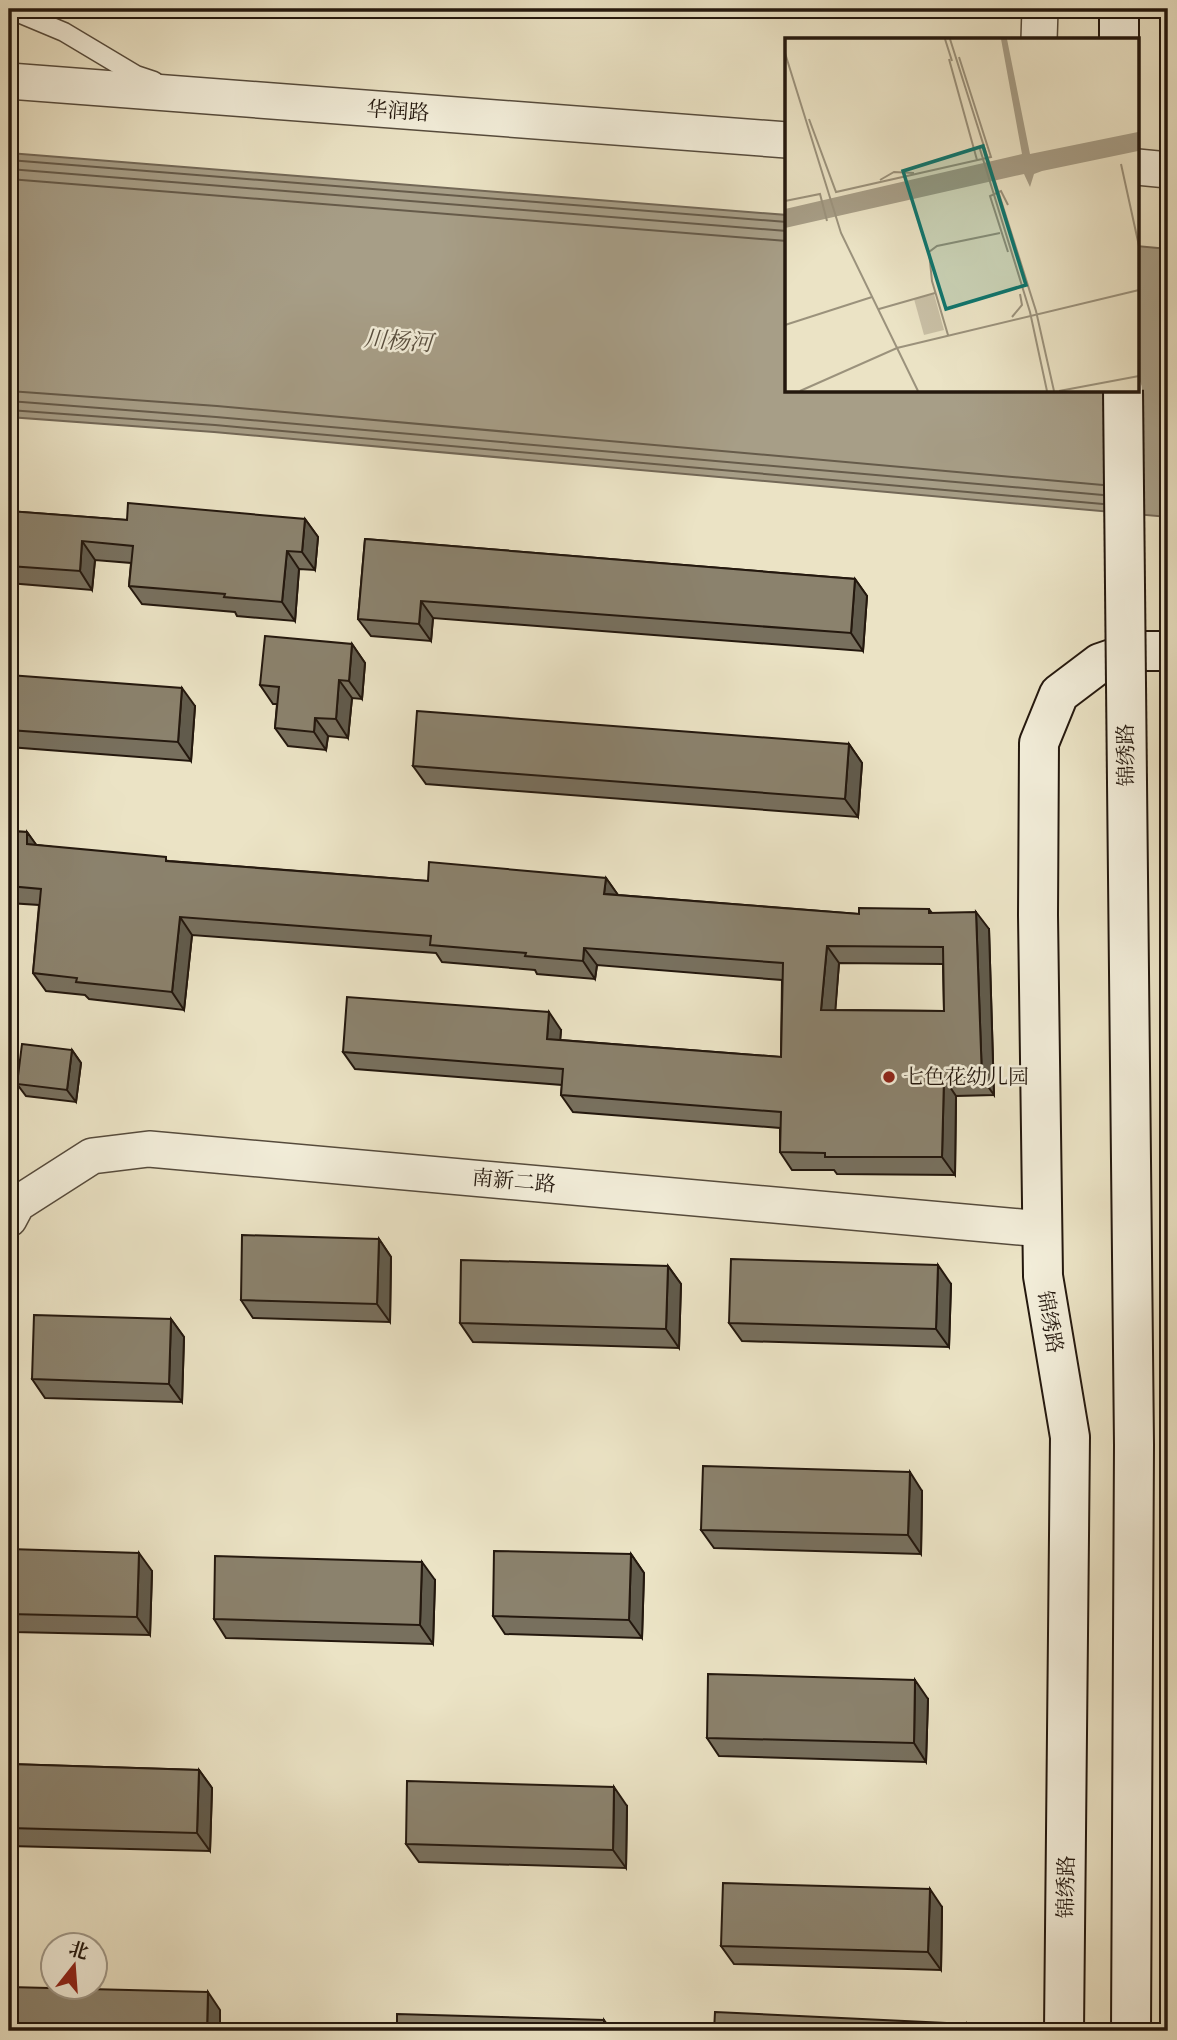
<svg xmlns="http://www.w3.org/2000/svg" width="1177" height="2040" font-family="Alegreya,'Noto Serif SC',serif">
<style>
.water{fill:#a79e87;stroke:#736857;stroke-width:2}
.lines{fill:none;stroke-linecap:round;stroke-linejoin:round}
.shore{stroke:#665b4a;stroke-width:2}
.lane-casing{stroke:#564b3c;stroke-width:21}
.street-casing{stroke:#564b3c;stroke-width:38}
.secondary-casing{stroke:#24180e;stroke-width:42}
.lane{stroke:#f2edd9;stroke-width:18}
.street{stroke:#f2edd9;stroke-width:35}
.secondary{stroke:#f2edd9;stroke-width:38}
.secondary-bridge-casing{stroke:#24180e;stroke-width:42;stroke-linecap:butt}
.secondary-bridge{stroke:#f2edd9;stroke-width:38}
.wall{fill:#78705e;stroke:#24180e;stroke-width:2;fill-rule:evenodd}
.shaded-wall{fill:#615b4c;stroke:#24180e;stroke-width:2}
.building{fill:#8b826d;stroke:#24180e;stroke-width:2;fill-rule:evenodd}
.poi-dot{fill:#8f2418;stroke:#f2edd9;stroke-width:2.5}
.labels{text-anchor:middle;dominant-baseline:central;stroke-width:5;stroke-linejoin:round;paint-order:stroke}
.street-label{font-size:21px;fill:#24180e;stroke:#f2edd9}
.poi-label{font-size:21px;fill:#24180e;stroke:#f2edd9;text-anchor:start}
.water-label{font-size:23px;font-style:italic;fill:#584e3e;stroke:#f2edd9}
.inset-road{fill:none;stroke:#9b927c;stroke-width:2}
.view{fill:#0f766e;fill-opacity:0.15;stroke:#0f766e;stroke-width:3.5}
.inset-edge{fill:none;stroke:#24180e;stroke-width:3.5}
</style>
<rect width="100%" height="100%" fill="#ebe3c5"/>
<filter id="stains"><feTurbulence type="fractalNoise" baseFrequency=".00286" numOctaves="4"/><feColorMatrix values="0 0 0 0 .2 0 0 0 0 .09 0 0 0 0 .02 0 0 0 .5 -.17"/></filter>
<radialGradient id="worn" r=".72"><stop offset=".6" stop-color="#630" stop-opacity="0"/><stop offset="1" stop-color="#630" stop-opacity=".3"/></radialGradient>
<!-- water -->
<path class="water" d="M 9,153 L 787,215 L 787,390 L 1137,390 L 1137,246 L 1168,249 L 1168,517 L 214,432 L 9,417 Z"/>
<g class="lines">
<!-- shore -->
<path class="shore" d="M 9,160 L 787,222
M 9,169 L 787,231
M 9,179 L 787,241
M 9,391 L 217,406 L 1103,485
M 9,401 L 216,417 L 1103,495
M 9,410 L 215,425 L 1103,504"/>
<defs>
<path id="lane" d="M 9,9 L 64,32 L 136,75 L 154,81"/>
<path id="street" d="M 1039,40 L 1040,9
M 9,81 L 787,140
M 1137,167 L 1168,170
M 9,1219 L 17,1204 L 92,1156 L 149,1149 L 1042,1229"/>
<path id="secondary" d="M 1119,9 L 1119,40
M 1127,782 L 1134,1445 L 1131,2031
M 1064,2031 L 1070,1437 L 1043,1276 L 1038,915 L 1039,743 L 1059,694 L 1100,663 L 1135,651 L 1168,651"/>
</defs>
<!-- lane casing -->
<use href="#lane" class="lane-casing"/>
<!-- street casing -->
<use href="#street" class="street-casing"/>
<!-- secondary casing -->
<use href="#secondary" class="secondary-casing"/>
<!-- lane -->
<use href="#lane" class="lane"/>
<!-- street -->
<use href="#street" class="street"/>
<!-- secondary -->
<use href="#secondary" class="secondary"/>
<defs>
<path id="secondary-bridge" d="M 1123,390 L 1127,782"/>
</defs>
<!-- secondary-bridge casing -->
<use href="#secondary-bridge" class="secondary-bridge-casing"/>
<!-- secondary-bridge -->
<use href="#secondary-bridge" class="secondary-bridge"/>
</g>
<!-- wall -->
<path class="wall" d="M 9,511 L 127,520 L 305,519 L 318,537 L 315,570 L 299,569 L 295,621 L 237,616 L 235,612 L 142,604 L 129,586 L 131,563 L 95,560 L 92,590 L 9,583 Z
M 365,539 L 855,579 L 867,596 L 863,651 L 433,618 L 431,641 L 371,636 L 358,619 Z
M 352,644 L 365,663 L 362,699 L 352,698 L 348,738 L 328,736 L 326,750 L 288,746 L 275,728 L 277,704 L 273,704 L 260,685 Z
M 9,675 L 195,706 L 191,761 L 9,747 Z
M 849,744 L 862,763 L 858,817 L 426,784 L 413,766 Z
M 9,831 L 27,832 L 36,845 L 169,861 L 428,881 L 606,878 L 618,895 L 859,914 L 929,909 L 932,913 L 989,929 L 994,1095 L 956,1096 L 955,1175 L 837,1174 L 834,1170 L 792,1170 L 780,1152 L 780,1128 L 573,1112 L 561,1095 L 562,1085 L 355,1069 L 343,1052 L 561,1030 L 560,1040 L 781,1057 L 782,980 L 597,965 L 595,979 L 537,974 L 535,970 L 442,962 L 436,953 L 192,935 L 184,1010 L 89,999 L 85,995 L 46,991 L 33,973 L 39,905 L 9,903 ZM 839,963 L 943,964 L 944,1011 L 835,1010 Z
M 72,1050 L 81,1063 L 76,1102 L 26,1096 L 17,1084 Z
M 379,1239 L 391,1257 L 390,1322 L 253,1318 L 241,1300 Z
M 668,1266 L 681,1284 L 679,1348 L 473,1342 L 460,1323 Z
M 951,1284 L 949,1347 L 742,1341 L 729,1323 Z
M 171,1319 L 184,1337 L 182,1402 L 45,1398 L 32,1379 Z
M 922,1491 L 921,1554 L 714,1548 L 701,1530 Z
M 9,1549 L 152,1571 L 150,1635 L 13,1632 L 9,1625 Z
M 631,1554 L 644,1573 L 642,1638 L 505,1634 L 493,1616 Z
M 435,1580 L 433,1644 L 226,1638 L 214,1619 Z
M 928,1699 L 926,1762 L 719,1756 L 707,1738 Z
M 9,1764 L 199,1770 L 212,1788 L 210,1851 L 9,1846 Z
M 627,1806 L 626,1868 L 419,1862 L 406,1844 Z
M 942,1907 L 941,1970 L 734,1964 L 721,1946 Z"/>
<!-- shaded-wall -->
<path class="shaded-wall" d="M 305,519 L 318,537 L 315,570 L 302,552 Z
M 82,541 L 95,560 L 92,590 L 80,571 Z
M 287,551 L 299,569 L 295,621 L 282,602 Z
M 855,579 L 867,596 L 863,651 L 851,633 Z
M 421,601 L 433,618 L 431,641 L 419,624 Z
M 352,644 L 365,663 L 362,699 L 349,681 Z
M 339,680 L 352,698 L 348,738 L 336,719 Z
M 182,688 L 195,706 L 191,761 L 178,742 Z
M 315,718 L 328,736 L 326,750 L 314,732 Z
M 849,744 L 862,763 L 858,817 L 845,799 Z
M 27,832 L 40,850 L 27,844 Z
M 606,878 L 618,895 L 604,894 Z
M 976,912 L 989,929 L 994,1095 L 982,1078 Z
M 180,917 L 192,935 L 184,1010 L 172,992 Z
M 827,946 L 839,963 L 834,1028 L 821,1010 Z
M 584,948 L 597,965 L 595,979 L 583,961 Z
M 549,1012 L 561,1030 L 559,1056 L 547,1039 Z
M 72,1050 L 81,1063 L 76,1102 L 67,1090 Z
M 944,1078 L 956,1096 L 955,1175 L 942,1157 Z
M 379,1239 L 391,1257 L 390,1322 L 377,1304 Z
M 938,1265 L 951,1284 L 949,1347 L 936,1329 Z
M 668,1266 L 681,1284 L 679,1348 L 666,1329 Z
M 171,1319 L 184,1337 L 182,1402 L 169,1384 Z
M 910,1472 L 922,1491 L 921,1554 L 908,1535 Z
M 139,1553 L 152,1571 L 150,1635 L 137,1617 Z
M 631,1554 L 644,1573 L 642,1638 L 629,1620 Z
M 422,1562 L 435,1580 L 433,1644 L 420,1625 Z
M 915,1680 L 928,1699 L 926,1762 L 914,1743 Z
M 199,1770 L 212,1788 L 210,1851 L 197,1833 Z
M 614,1787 L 627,1806 L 626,1868 L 613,1850 Z
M 930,1889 L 942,1907 L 941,1970 L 928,1952 Z
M 208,1992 L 220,2010 L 220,2031 L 207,2031 Z
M 604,2020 L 612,2031 L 604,2031 Z
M 967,2024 L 972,2031 L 967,2031 Z"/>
<!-- building -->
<path class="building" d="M 128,503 L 305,519 L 302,552 L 287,551 L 282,602 L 224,597 L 225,594 L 129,586 L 133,546 L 82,541 L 80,571 L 9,566 L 9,511 L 127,520 Z
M 365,539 L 855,579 L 851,633 L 421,601 L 419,624 L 358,619 Z
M 265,636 L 352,644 L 349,681 L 339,680 L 336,719 L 315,718 L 314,732 L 275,728 L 279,687 L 260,685 Z
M 9,675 L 182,688 L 178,742 L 9,730 Z
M 417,711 L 849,744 L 845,799 L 413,766 Z
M 9,831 L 27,832 L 27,844 L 166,857 L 166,861 L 428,881 L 429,862 L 606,878 L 604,894 L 859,914 L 859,908 L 929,909 L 929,913 L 976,912 L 982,1078 L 944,1078 L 942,1157 L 825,1157 L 825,1153 L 780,1152 L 781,1112 L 561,1095 L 563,1069 L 343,1052 L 347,997 L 549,1012 L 547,1039 L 781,1057 L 783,963 L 584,948 L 583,961 L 525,956 L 526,953 L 430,945 L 431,936 L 180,917 L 172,992 L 76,982 L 77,978 L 33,973 L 41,889 L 9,886 ZM 827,946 L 943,947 L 944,1011 L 821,1010 Z
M 22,1044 L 72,1050 L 67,1090 L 17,1084 Z
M 242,1235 L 379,1239 L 377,1304 L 241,1300 Z
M 731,1259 L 938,1265 L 936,1329 L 729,1323 Z
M 461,1260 L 668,1266 L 666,1329 L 460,1323 Z
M 34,1315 L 171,1319 L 169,1384 L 32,1379 Z
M 703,1466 L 910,1472 L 908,1535 L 701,1530 Z
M 9,1549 L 139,1553 L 137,1617 L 9,1614 Z
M 494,1551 L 631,1554 L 629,1620 L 493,1616 Z
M 215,1556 L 422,1562 L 420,1625 L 214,1619 Z
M 708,1674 L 915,1680 L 914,1743 L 707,1738 Z
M 9,1764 L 199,1770 L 197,1833 L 9,1828 Z
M 407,1781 L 614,1787 L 613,1850 L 406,1844 Z
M 723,1883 L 930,1889 L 928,1952 L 721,1946 Z
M 9,1987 L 208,1992 L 207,2031 L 9,2031 Z
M 715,2012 L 967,2024 L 967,2031 L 714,2031 Z
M 397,2014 L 604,2020 L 604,2031 L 397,2031 Z"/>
<!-- markers -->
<circle class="poi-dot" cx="889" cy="1077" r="7"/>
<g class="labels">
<!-- street labels -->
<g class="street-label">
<text transform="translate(398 111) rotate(4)">华润路</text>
<text transform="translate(1126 755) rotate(-91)">锦绣路</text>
<text transform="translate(514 1181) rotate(5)">南新二路</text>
<text transform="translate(1050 1322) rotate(80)">锦绣路</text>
<text transform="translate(1066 1887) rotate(-89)">锦绣路</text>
</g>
<!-- poi labels -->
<g class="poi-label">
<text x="903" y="1077">七色花幼儿园</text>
</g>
<!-- water labels -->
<g class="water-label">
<text transform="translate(398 341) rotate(4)">川杨河</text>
</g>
</g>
<!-- overview -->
<g transform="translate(785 38)">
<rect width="354" height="354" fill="#ebe3c5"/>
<path d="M 149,256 L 159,292 L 139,297 L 129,261 Z" fill="#c9c0a6"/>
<path d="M 216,1 L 222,1 L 245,116 L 353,94 L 353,113 L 257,133 L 249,136 L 245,149 L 239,136 L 0,190 L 0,171 L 237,116 Z" fill="#a79e87"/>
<path class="inset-road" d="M 160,1 L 167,23M 165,1 L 251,273 L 269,353M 0,15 L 56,195 L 133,353M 164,21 L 192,122M 24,81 L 51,154 L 206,119 L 174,19M 194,108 L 245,274 L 262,353M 336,126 L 354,208M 95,142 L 109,134 L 129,135M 0,163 L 35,156 L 42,183M 223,214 L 205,158 L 216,153 L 223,167M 94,271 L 150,255M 227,279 L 237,267 L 235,256M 0,287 L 87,259M 163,297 L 147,243 L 144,214 L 152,208 L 215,195M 15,353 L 112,310 L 354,252M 274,353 L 354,338"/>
<path class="view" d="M 198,108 L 241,247 L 161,271 L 118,133 Z"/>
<rect width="354" height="354" class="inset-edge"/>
</g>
<!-- margin -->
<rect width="1177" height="2040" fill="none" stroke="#ebe3c5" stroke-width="35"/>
<rect x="10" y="10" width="1156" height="2019" fill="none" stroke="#24180e" stroke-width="3.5"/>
<rect x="18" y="18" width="1142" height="2005" fill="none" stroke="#24180e" stroke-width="2"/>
<!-- north arrow -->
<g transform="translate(74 1966) rotate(17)"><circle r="33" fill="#f2edd9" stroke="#a09888" stroke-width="2"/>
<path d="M0-5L12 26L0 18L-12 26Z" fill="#8f2418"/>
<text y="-10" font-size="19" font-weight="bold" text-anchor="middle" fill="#24180e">北</text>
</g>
<rect width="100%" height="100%" filter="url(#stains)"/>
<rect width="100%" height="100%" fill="url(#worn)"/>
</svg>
